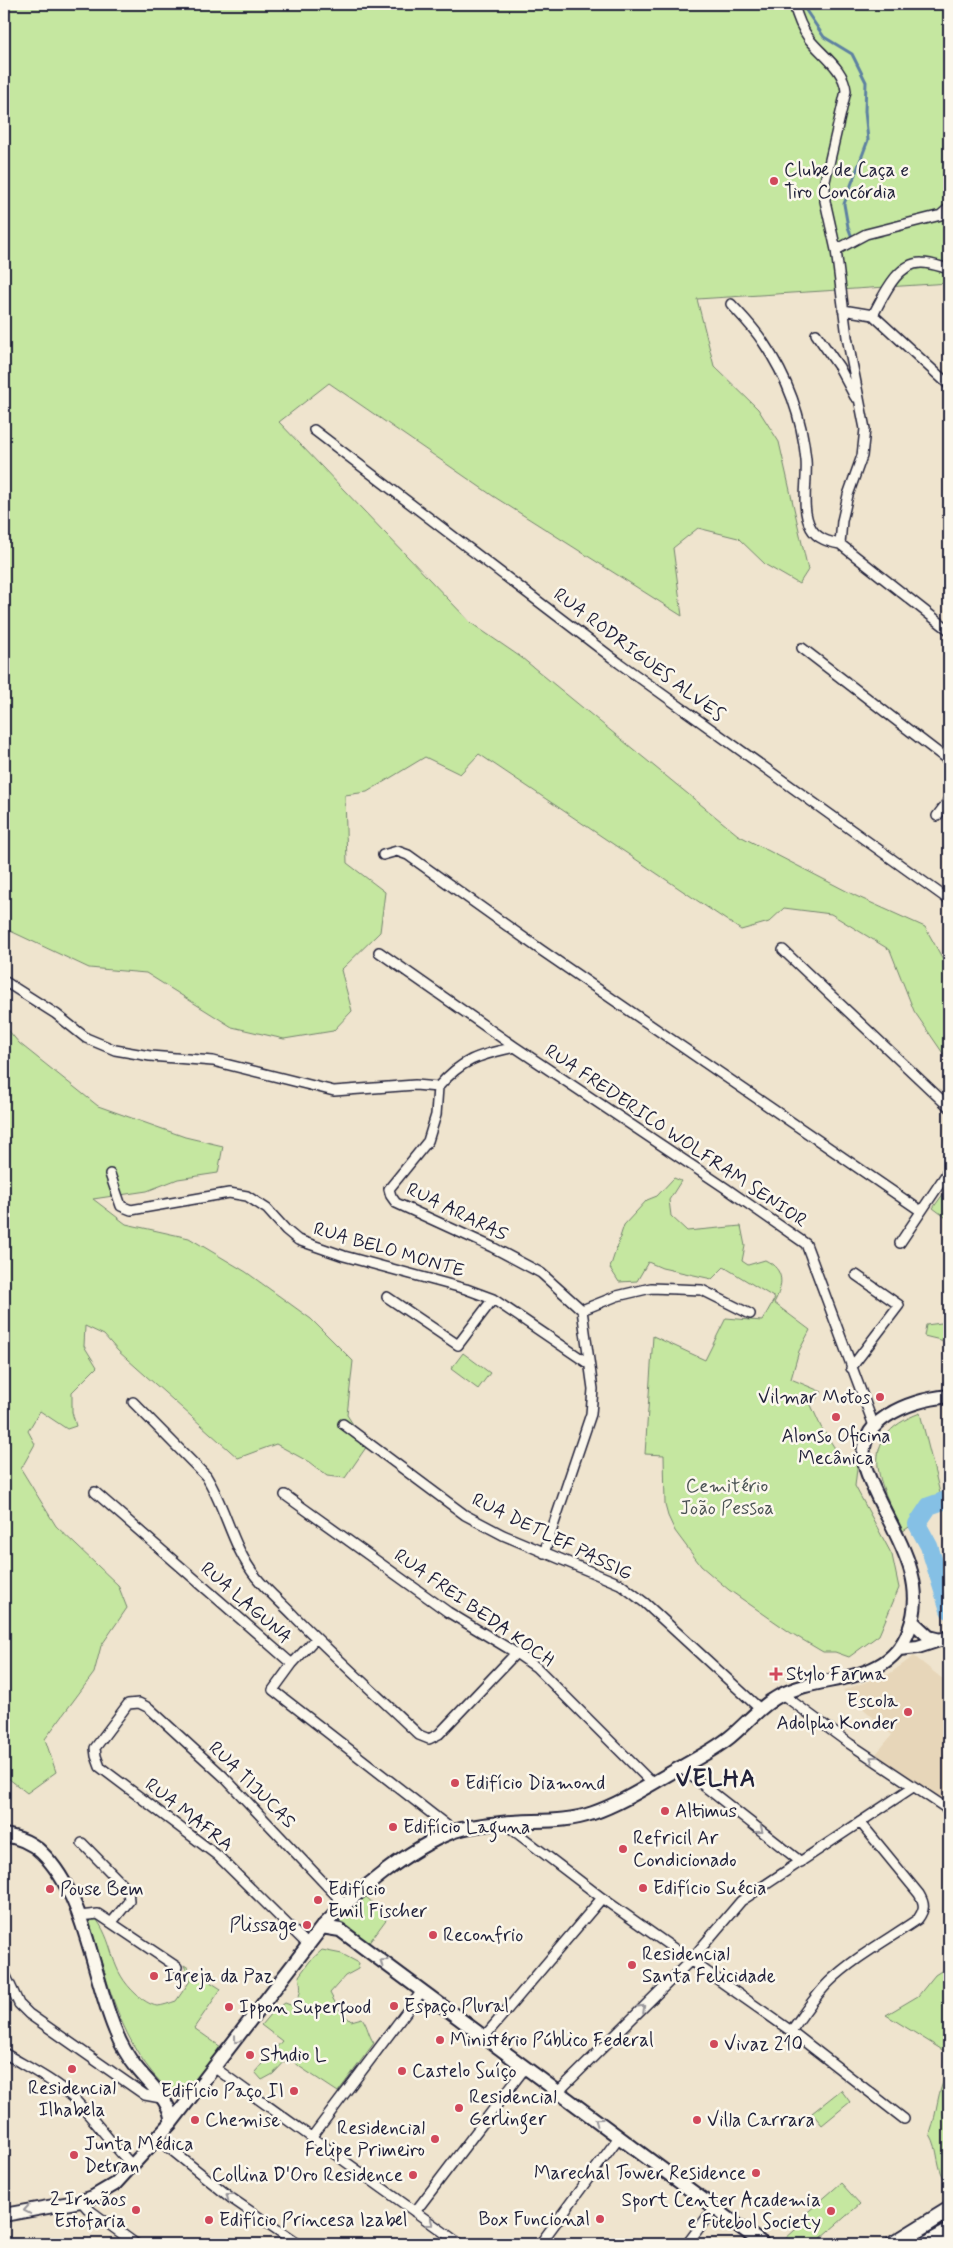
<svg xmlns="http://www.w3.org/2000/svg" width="953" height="2248" font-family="Mynerve,sans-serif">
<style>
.built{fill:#e7d6b9}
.green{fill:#c5e7a0;stroke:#74846e}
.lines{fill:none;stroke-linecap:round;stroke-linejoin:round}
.stream{stroke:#5d81a1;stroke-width:3}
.river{stroke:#85c0e5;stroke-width:18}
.street-casing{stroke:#22223b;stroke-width:12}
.secondary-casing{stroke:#22223b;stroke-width:16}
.primary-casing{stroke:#22223b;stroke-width:19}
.street{stroke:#fbf7ec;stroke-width:9}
.secondary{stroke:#fbf7ec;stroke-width:12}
.primary{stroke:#fbf7ec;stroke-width:15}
.oneway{stroke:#99979c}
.poi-dot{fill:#d1495b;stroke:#fbf7ec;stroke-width:2}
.labels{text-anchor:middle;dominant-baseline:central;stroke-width:5;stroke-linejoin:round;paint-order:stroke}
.poi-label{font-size:19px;fill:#22223b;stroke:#fbf7ec;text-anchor:start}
.street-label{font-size:19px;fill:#22223b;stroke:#fbf7ec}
.park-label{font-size:19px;fill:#4b5354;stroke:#fbf7ec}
.district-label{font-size:24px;font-weight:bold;letter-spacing:1px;fill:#22223b;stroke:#fbf7ec}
</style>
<rect width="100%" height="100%" fill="#efe4ce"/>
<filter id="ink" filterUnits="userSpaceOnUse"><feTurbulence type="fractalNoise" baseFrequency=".02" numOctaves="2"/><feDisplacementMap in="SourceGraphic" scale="10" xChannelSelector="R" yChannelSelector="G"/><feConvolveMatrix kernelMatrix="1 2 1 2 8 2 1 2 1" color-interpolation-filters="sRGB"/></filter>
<g filter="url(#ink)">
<!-- built -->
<path class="built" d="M 914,1656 L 949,1684 L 949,1805 L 876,1754 L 892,1735 L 843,1690 L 889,1674 Z"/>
<!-- green -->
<path class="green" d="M 4,4 L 949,4 L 949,283 L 697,299 L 714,366 L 758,409 L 779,442 L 808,570 L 799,584 L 766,565 L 738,538 L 698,528 L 673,548 L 682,616 L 493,496 L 329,383 L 279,422 L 471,623 L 522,658 L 738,835 L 856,896 L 925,927 L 949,970 L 949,1062 L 914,1011 L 890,950 L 831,914 L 784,908 L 769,922 L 741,930 L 479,754 L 460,774 L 425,757 L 367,792 L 345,795 L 347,863 L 385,892 L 380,932 L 341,970 L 352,1011 L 333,1031 L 284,1039 L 232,1027 L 146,973 L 89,968 L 4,928 Z
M 4,1025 L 19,1043 L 98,1106 L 185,1137 L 223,1146 L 218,1173 L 178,1179 L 147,1191 L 93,1199 L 126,1224 L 189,1238 L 246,1272 L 311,1319 L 353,1361 L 347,1415 L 367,1446 L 345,1478 L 327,1476 L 309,1462 L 276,1444 L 238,1458 L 118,1351 L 104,1335 L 85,1326 L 84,1346 L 97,1367 L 72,1392 L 72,1412 L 76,1426 L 67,1429 L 40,1411 L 28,1431 L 35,1444 L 21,1469 L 56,1526 L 118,1585 L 127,1608 L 101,1646 L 94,1673 L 45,1739 L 56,1772 L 27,1793 L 4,1775 Z
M 674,1178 L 681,1181 L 669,1200 L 671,1216 L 687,1231 L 741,1226 L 745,1246 L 742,1261 L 748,1265 L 765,1260 C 786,1270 783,1286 774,1303 L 810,1330 L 799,1351 L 791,1379 L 822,1392 L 811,1405 L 821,1427 L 840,1456 L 858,1460 L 855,1486 L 892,1555 L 899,1588 L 879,1635 L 849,1657 L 835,1652 L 823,1652 L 791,1633 L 729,1590 L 701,1566 L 675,1531 L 668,1516 L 665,1505 L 664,1455 L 645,1454 L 653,1336 L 705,1360 L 726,1318 L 762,1321 L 775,1298 L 724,1267 L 712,1279 L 662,1268 L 648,1262 L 637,1281 L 619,1282 L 610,1268 L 624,1225 L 647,1200 L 657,1196 Z
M 949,1186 L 949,1220 L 933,1208 Z
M 949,1322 L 949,1342 L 924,1336 L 926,1325 Z
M 463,1353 L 490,1373 L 478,1389 L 451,1369 Z
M 920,1413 L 940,1493 C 927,1502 916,1508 914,1524 L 903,1531 C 879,1483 854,1438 920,1413 Z
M 364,1895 L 388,1917 L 368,1944 L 341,1924 L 340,1918 Z
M 89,1920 L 97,1920 C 116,1947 108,1969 137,1995 C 142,1999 150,2005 157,2006 C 162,2006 170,2003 176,2001 L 190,1981 L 184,1965 L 221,1989 L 194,2028 L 221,2047 L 186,2092 L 171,2093 C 119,2044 109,1985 89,1920 Z
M 322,1950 L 342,1954 L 359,1963 L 358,1969 L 345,1976 L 330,1993 L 339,2010 L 351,2021 L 362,2018 C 368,2026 368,2035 374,2043 L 338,2092 L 300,2067 L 289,2057 L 273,2074 L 262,2080 L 255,2072 L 282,2041 L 261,2025 L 272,2012 L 285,2003 L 293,2006 C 301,1996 302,1989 299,1976 L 310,1961 Z
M 949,1966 L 949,2054 L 886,2015 L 918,1996 L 935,1975 Z
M 949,2070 L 949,2183 L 948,2184 C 935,2169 940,2150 930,2134 C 938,2111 936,2092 949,2070 Z
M 841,2090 L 850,2102 L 822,2125 L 812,2113 Z
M 841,2183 L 860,2204 L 814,2244 L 790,2244 L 785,2239 L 805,2221 L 802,2217 Z"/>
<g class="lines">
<!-- stream -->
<path class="stream" d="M 805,9 L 824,37 L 852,54 L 866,82 L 865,111 L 868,140 L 844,204 L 848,227 L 853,240"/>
<!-- river -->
<path class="river" d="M 949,1499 L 929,1506 L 917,1524 L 929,1546 L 949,1610"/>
<defs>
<path id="street" d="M 794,4 C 797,17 802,29 810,40 C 823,56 844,69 846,91 L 825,181 L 825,201 L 836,250 L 847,337 L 865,429 L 862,456 L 848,495 L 842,521 L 840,544 L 949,630
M 836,250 L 866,234 L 941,215 L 949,208
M 731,304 C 742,316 754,328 763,342 C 787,377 802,417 806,460 C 808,481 800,508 811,528 C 817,539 829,542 840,544
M 843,310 L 873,315 L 949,385
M 873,315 C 883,297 897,262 922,263 C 931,263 941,267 949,269
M 816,334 L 839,367 L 855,397
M 314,430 L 619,663 L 949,900
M 802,648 L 949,761
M 937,816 L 949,800
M 383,855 L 397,851 L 408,855 L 541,950 L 921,1211
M 783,950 L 949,1107
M 379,952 L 515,1047 L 727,1189 L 806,1244 L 874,1426
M 4,981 L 56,1014 L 86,1038 L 115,1050 L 150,1056 L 213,1061 L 334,1091 L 415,1085 L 438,1087
M 438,1087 L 436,1115 L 428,1141 L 389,1189 L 391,1196 L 396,1203 L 492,1247 L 541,1273 L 582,1310 L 593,1389 L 591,1414 L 544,1553
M 438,1087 C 463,1058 480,1055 515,1047
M 110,1174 L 121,1206 L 131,1210 L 229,1193 L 247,1196 L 267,1209 L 286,1230 L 298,1240 L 344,1256 L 466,1289 L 493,1299 L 589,1364
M 900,1243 L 949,1170
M 387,1297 L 458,1345 L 493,1299
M 582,1310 L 617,1296 L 651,1288 L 702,1290 L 750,1314
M 851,1368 L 899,1305 L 856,1275
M 133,1402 L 206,1476 C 226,1508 232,1547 256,1577 C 268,1592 283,1604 296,1618 C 336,1658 378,1696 419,1735 L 429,1739 L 439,1734 L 516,1653
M 343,1424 L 465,1515 L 503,1535 L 620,1584 L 645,1603 L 760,1709
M 95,1492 L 292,1664
M 285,1495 L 448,1612 L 516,1653 L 536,1667 L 652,1783
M 316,1638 L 292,1664 L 273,1690 L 454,1831
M 782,1694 L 850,1744 L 949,1810
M 680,1767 L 801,1862
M 504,1823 L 602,1898 L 791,2031 L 904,2119
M 82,1843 L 128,1890 L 129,1901 L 112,1922
M 79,1916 L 98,1914 L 177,1967
M 308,1945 L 218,1856 L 100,1767 L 96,1756 L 95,1748 L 128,1704 L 139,1703 L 149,1708 L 223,1776 L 344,1904
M 4,1972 L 19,2004 L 29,2014 L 145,2095 L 161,2098
M 791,2031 C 803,2015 814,1997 829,1982 C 855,1957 889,1939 918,1919 C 925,1909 925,1904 919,1894 L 860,1822
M 484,2037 L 602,1898
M 4,2053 C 27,2067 52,2079 72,2097 C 94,2118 111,2144 133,2166
M 215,2068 L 460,2244
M 558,2092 L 690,1961 L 741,1901 L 913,1787
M 312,2137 L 422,1991
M 158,2139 L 231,2198 L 298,2244
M 81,2201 L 88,2209 L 136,2244
M 415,2212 L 525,2068
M 540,2244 L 619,2137
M 687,2244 L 714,2208"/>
<path id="secondary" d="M 912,1621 L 929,1637 L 941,1640
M 899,1649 L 918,1647 L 949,1637
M 4,1835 C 17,1837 31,1842 41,1852 C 86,1895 92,1975 115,2030 C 120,2043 127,2056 136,2067 C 148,2083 173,2102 171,2123
M 322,1927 L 340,1930 L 763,2244
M 4,2215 L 81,2201 L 93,2197 L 115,2184 L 171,2123 L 322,1927 C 355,1893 408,1849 452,1832 C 467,1826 485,1825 501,1823 C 532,1819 562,1824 593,1813 C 622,1803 649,1785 676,1770 C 694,1760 714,1750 730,1737 C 747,1723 760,1706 779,1696 C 810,1679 847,1683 878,1666 C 893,1658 903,1646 909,1630 C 932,1572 882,1520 866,1469 C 850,1419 913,1400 949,1396"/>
<path id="primary" d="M 894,2244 L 949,2210
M 927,2244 L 949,2232"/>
</defs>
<!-- street casing -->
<use href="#street" class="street-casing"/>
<!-- secondary casing -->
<use href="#secondary" class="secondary-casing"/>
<!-- primary casing -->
<use href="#primary" class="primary-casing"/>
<!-- street -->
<use href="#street" class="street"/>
<!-- secondary -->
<use href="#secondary" class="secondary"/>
<!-- primary -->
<use href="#primary" class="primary"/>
</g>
<!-- one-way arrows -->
<defs><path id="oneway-chevron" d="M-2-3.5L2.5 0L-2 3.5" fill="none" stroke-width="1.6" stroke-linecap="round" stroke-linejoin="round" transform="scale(1.25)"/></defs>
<g class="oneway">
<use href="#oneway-chevron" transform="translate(873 1759) rotate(-146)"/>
<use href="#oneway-chevron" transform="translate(760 1830) rotate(38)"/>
<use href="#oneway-chevron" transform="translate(383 1962) rotate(-144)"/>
<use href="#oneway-chevron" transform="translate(642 2008) rotate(-44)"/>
<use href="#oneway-chevron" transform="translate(237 2040) rotate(127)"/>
<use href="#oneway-chevron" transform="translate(598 2121) rotate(-144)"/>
<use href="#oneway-chevron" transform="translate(229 2196) rotate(-143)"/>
<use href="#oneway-chevron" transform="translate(27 2210) rotate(170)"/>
<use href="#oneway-chevron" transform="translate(430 2223) rotate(36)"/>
</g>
</g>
<!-- markers -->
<g class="poi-dot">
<circle cx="774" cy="181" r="5"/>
<circle cx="880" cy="1397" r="5"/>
<circle cx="836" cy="1417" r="5"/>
<path d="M773.5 1666.5h5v5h5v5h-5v5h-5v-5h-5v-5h5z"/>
<circle cx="908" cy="1712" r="5"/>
<circle cx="455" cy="1783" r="5"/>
<circle cx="665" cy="1811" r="5"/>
<circle cx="393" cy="1827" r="5"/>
<circle cx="623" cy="1849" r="5"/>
<circle cx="643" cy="1888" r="5"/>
<circle cx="50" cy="1889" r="5"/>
<circle cx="318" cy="1900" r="5"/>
<circle cx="307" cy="1925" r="5"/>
<circle cx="433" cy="1935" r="5"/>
<circle cx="632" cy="1965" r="5"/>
<circle cx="154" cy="1976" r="5"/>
<circle cx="394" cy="2006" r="5"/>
<circle cx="229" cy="2007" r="5"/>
<circle cx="440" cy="2040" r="5"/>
<circle cx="714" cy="2044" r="5"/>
<circle cx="250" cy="2055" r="5"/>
<circle cx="72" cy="2069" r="5"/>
<circle cx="402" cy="2071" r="5"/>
<circle cx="294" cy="2091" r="5"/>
<circle cx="459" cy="2108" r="5"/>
<circle cx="195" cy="2120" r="5"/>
<circle cx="697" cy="2120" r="5"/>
<circle cx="435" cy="2139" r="5"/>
<circle cx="74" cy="2155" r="5"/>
<circle cx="756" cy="2173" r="5"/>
<circle cx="413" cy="2175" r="5"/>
<circle cx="136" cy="2210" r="5"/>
<circle cx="831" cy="2211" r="5"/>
<circle cx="600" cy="2219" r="5"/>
<circle cx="209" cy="2220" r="5"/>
</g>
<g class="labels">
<!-- poi labels -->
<g class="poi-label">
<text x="784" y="170">Clube de Caça e<tspan x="784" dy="22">Tiro Concórdia</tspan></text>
<text x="870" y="1397" text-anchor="end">Vilmar Motos</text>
<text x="836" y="1436" text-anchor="middle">Alonso Oficina<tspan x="836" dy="22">Mecânica</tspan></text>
<text x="786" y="1674">Stylo Farma</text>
<text x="898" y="1701" text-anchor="end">Escola<tspan x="898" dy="22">Adolpho Konder</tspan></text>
<text x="465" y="1783">Edifício Diamond</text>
<text x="675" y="1811">Altimus</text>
<text x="403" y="1827">Edifício Laguna</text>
<text x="633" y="1838">Refricil Ar<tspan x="633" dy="22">Condicionado</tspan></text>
<text x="653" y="1888">Edifício Suécia</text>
<text x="60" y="1889">Pouse Bem</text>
<text x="328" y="1889">Edifício<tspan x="328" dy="22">Emil Fischer</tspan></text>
<text x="297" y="1925" text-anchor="end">Plissage</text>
<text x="443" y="1935">Reconfrio</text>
<text x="642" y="1954">Residencial<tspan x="642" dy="22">Santa Felicidade</tspan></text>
<text x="164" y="1976">Igreja da Paz</text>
<text x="404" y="2006">Espaço Plural</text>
<text x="239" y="2007">Ippon Superfood</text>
<text x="450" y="2040">Ministério Público Federal</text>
<text x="724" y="2044">Vivaz 210</text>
<text x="260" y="2055">Studio L</text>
<text x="412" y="2071">Castelo Suíço</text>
<text x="72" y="2088" text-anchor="middle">Residencial<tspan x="72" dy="22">Ilhabela</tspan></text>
<text x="284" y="2091" text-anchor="end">Edifício Paço II</text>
<text x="469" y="2097">Residencial<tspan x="469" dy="22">Gerlinger</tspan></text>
<text x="205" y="2120">Chemise</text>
<text x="707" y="2120">Villa Carrara</text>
<text x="425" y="2128" text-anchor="end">Residencial<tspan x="425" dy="22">Felipe Primeiro</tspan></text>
<text x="84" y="2144">Junta Médica<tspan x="84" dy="22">Detran</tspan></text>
<text x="746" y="2173" text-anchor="end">Marechal Tower Residence</text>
<text x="403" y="2175" text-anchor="end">Collina D'Oro Residence</text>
<text x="126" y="2199" text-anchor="end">2 Irmãos<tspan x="126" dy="22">Estofaria</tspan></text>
<text x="821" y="2200" text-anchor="end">Sport Center Academia<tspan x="821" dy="22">e Futebol Society</tspan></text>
<text x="590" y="2219" text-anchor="end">Box Funcional</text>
<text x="219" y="2220">Edifício Princesa Izabel</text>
</g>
<!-- street labels -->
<g class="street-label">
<text transform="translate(639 655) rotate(37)">RUA RODRIGUES ALVES</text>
<text transform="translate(676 1136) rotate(34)">RUA FREDERICO WOLFRAM SENIOR</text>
<text transform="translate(457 1212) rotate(26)">RUA ARARAS</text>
<text transform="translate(389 1250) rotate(16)">RUA BELO MONTE</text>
<text transform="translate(552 1537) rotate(26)">RUA DETLEF PASSIG</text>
<text transform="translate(246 1603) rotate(41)">RUA LAGUNA</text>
<text transform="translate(474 1608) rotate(35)">RUA FREI BEDA KOCH</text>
<text transform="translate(252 1785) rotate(45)">RUA TIJUCAS</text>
<text transform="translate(189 1815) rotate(38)">RUA MAFRA</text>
</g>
<!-- park labels -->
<g class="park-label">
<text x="727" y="1486">Cemitério<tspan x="727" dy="22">João Pessoa</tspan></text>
</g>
<!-- district labels -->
<g class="district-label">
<text x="716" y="1779">VELHA</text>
</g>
</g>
<!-- margin -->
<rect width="953" height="2248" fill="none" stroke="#fbf7ec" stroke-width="20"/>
<rect x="10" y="10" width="933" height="2228" fill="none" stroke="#22223b" stroke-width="2" filter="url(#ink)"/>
</svg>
